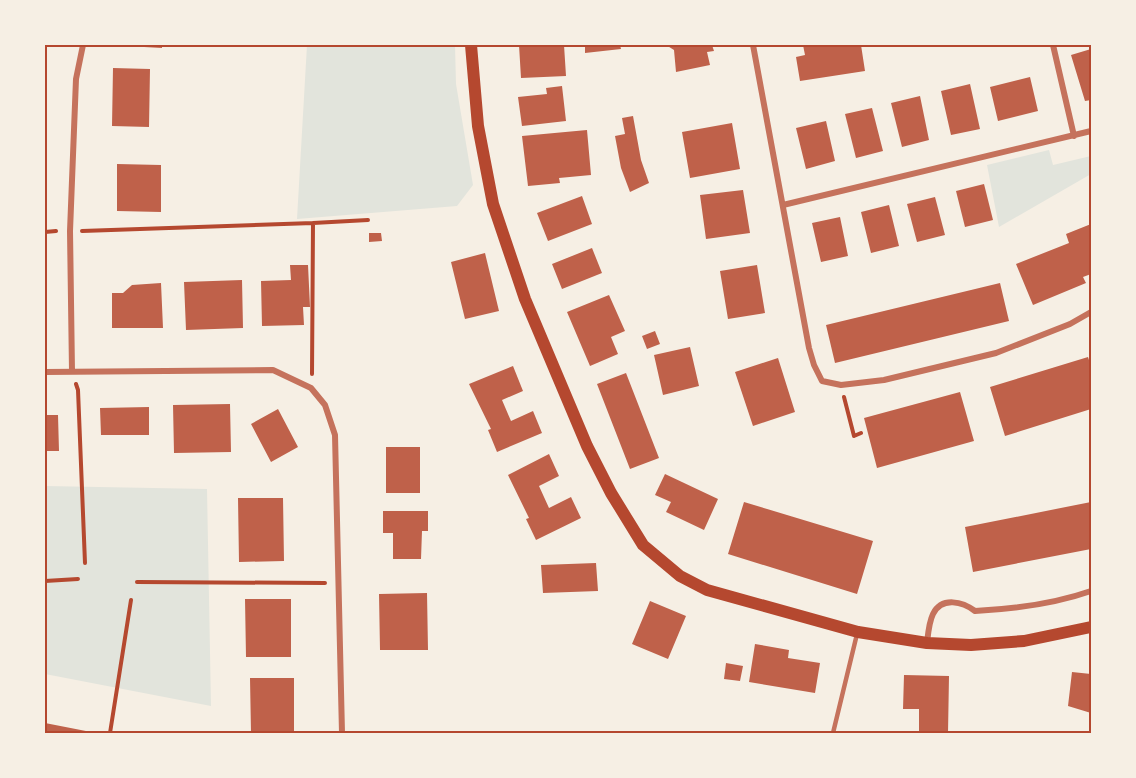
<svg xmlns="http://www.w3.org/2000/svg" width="1136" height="778" font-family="'Roboto Condensed',sans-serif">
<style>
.green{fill:#e2e4dc}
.building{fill:#bf614a}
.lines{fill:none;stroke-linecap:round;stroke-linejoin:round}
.path{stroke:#b5482f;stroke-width:4}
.service{stroke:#c5725c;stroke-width:4.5}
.minor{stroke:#c5725c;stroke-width:6}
.secondary{stroke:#b5482f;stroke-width:12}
.neatline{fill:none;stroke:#b5482f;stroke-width:2}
</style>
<rect width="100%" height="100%" fill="#f6efe4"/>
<!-- green -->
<path class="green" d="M 307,45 L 455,45 L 456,84 L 473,185 L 457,206 L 297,219 Z
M 1049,150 L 1053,165 L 1091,156 L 1091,174 L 999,227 L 987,165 Z
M 45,486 L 207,489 L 211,706 L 45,674 Z"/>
<!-- building -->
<path class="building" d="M 144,45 L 162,45 L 162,48 L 144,47 Z
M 519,45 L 564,45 L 566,76 L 521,78 Z
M 585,45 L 620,45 L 621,49 L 585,53 Z
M 666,45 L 712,45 L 714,51 L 707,52 L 710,65 L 676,72 L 674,50 Z
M 803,45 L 861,45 L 865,71 L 800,81 L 796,57 L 805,55 Z
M 1091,49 L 1091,100 L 1085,101 L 1071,55 Z
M 113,68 L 150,69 L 149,127 L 112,126 Z
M 1030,77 L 1038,111 L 998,121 L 990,87 Z
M 970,84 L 980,129 L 951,135 L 941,91 Z
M 562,86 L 566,121 L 522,126 L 518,97 L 547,94 L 546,88 Z
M 920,96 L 929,140 L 902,147 L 891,103 Z
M 872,108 L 883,151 L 856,158 L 845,114 Z
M 633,116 L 641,160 L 649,183 L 630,192 L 621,168 L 615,136 L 625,134 L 622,118 Z
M 826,121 L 835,161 L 806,169 L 796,128 Z
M 732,123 L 740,169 L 690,178 L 682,132 Z
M 587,130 L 591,175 L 559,178 L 560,183 L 528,186 L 522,136 Z
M 117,164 L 161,165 L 161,212 L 117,211 Z
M 984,184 L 993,220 L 965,227 L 956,191 Z
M 743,190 L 750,233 L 706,239 L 700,195 Z
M 582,196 L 592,224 L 548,241 L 537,213 Z
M 935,197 L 945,235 L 917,242 L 907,204 Z
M 889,205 L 899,246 L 871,253 L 861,212 Z
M 840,217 L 848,256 L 821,262 L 812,223 Z
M 1091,224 L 1091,274 L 1083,277 L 1086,283 L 1033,305 L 1016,264 L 1069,243 L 1066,234 Z
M 369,233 L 381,233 L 382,241 L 369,242 Z
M 592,248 L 602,273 L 562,289 L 552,264 Z
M 485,253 L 499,311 L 465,319 L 451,262 Z
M 290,265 L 308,265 L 310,307 L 303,307 L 304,325 L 262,326 L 261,281 L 291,280 Z
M 757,265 L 765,313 L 728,319 L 720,271 Z
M 242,280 L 243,328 L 186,330 L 184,282 Z
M 161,283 L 163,328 L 112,328 L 112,293 L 123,293 L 132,285 Z
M 1000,283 L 1009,321 L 835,363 L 826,325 Z
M 609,295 L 625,331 L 611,337 L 618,354 L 590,366 L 567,312 Z
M 655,331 L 660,344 L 647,349 L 642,336 Z
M 690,347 L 699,386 L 663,395 L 654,355 Z
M 1088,357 L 1091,366 L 1091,409 L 1005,436 L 990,387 Z
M 778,358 L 795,412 L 753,426 L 735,372 Z
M 513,366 L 523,391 L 502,400 L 511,421 L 533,411 L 542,433 L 497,452 L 488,430 L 491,429 L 469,384 Z
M 626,373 L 659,458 L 630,469 L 597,384 Z
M 960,392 L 974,441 L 877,468 L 864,418 Z
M 230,404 L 231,452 L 174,453 L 173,405 Z
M 149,407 L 149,435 L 101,435 L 100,408 Z
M 278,409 L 298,447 L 271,462 L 251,424 Z
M 45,415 L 58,415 L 59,451 L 45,451 Z
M 386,447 L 420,447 L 420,493 L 386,493 Z
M 549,454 L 559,476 L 539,486 L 549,508 L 571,497 L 581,518 L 536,540 L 526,519 L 529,518 L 508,475 Z
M 665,474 L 718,499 L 704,530 L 666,512 L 671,502 L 655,495 Z
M 238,498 L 283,498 L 284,561 L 239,562 Z
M 744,502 L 873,541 L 857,594 L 728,554 Z
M 1091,502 L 1091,549 L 973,572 L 965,527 Z
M 383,511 L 428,511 L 428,531 L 422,531 L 421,559 L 393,559 L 393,533 L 383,533 Z
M 596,563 L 598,591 L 543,593 L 541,565 Z
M 427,593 L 428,650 L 380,650 L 379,594 Z
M 245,599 L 291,599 L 291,657 L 246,657 Z
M 650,601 L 686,616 L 668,659 L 632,644 Z
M 755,644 L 789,650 L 788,658 L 820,663 L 815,693 L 749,682 Z
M 726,663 L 743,666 L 740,681 L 724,679 Z
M 1072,672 L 1091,674 L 1091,713 L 1068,706 Z
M 904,675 L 949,676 L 948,733 L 919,732 L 919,709 L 903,709 Z
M 250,678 L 294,678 L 294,733 L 251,733 Z
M 45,723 L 91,732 L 91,733 L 45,733 Z"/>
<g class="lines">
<!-- path -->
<path class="path" d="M 82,231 L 313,223
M 45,232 L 56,231
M 312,374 L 313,223 L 368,220
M 76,384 L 78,390 L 85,563
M 844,397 L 854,436 L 861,433
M 45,581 L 78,579
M 137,582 L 325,583
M 110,733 L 131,600"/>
<!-- service -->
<path class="service" d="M 833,733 L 857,634"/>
<!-- minor -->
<path class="minor" d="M 753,45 L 809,348 L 814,365 L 822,381 L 841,385 L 884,380 L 996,353 L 1070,324 L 1091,312
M 1053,45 L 1074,136
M 783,205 L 1091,131
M 72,371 L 70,231 L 76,79 L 83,45
M 45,372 L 273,370 L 311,388 L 325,405 L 335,435 L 342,733
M 927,643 C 928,634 929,622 933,614 C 942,596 963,602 975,611 C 1014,609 1054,604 1091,591"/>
<!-- secondary -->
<path class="secondary" d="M 471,45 L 478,126 L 493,204 L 525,299 L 587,446 L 611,493 L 643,545 L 680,576 L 707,590 L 858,632 L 927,643 L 971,645 L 1024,641 L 1091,627"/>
</g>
<!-- border -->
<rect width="1136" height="778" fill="none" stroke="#f6efe4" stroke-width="93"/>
<rect x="46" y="46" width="1044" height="686" class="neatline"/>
</svg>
